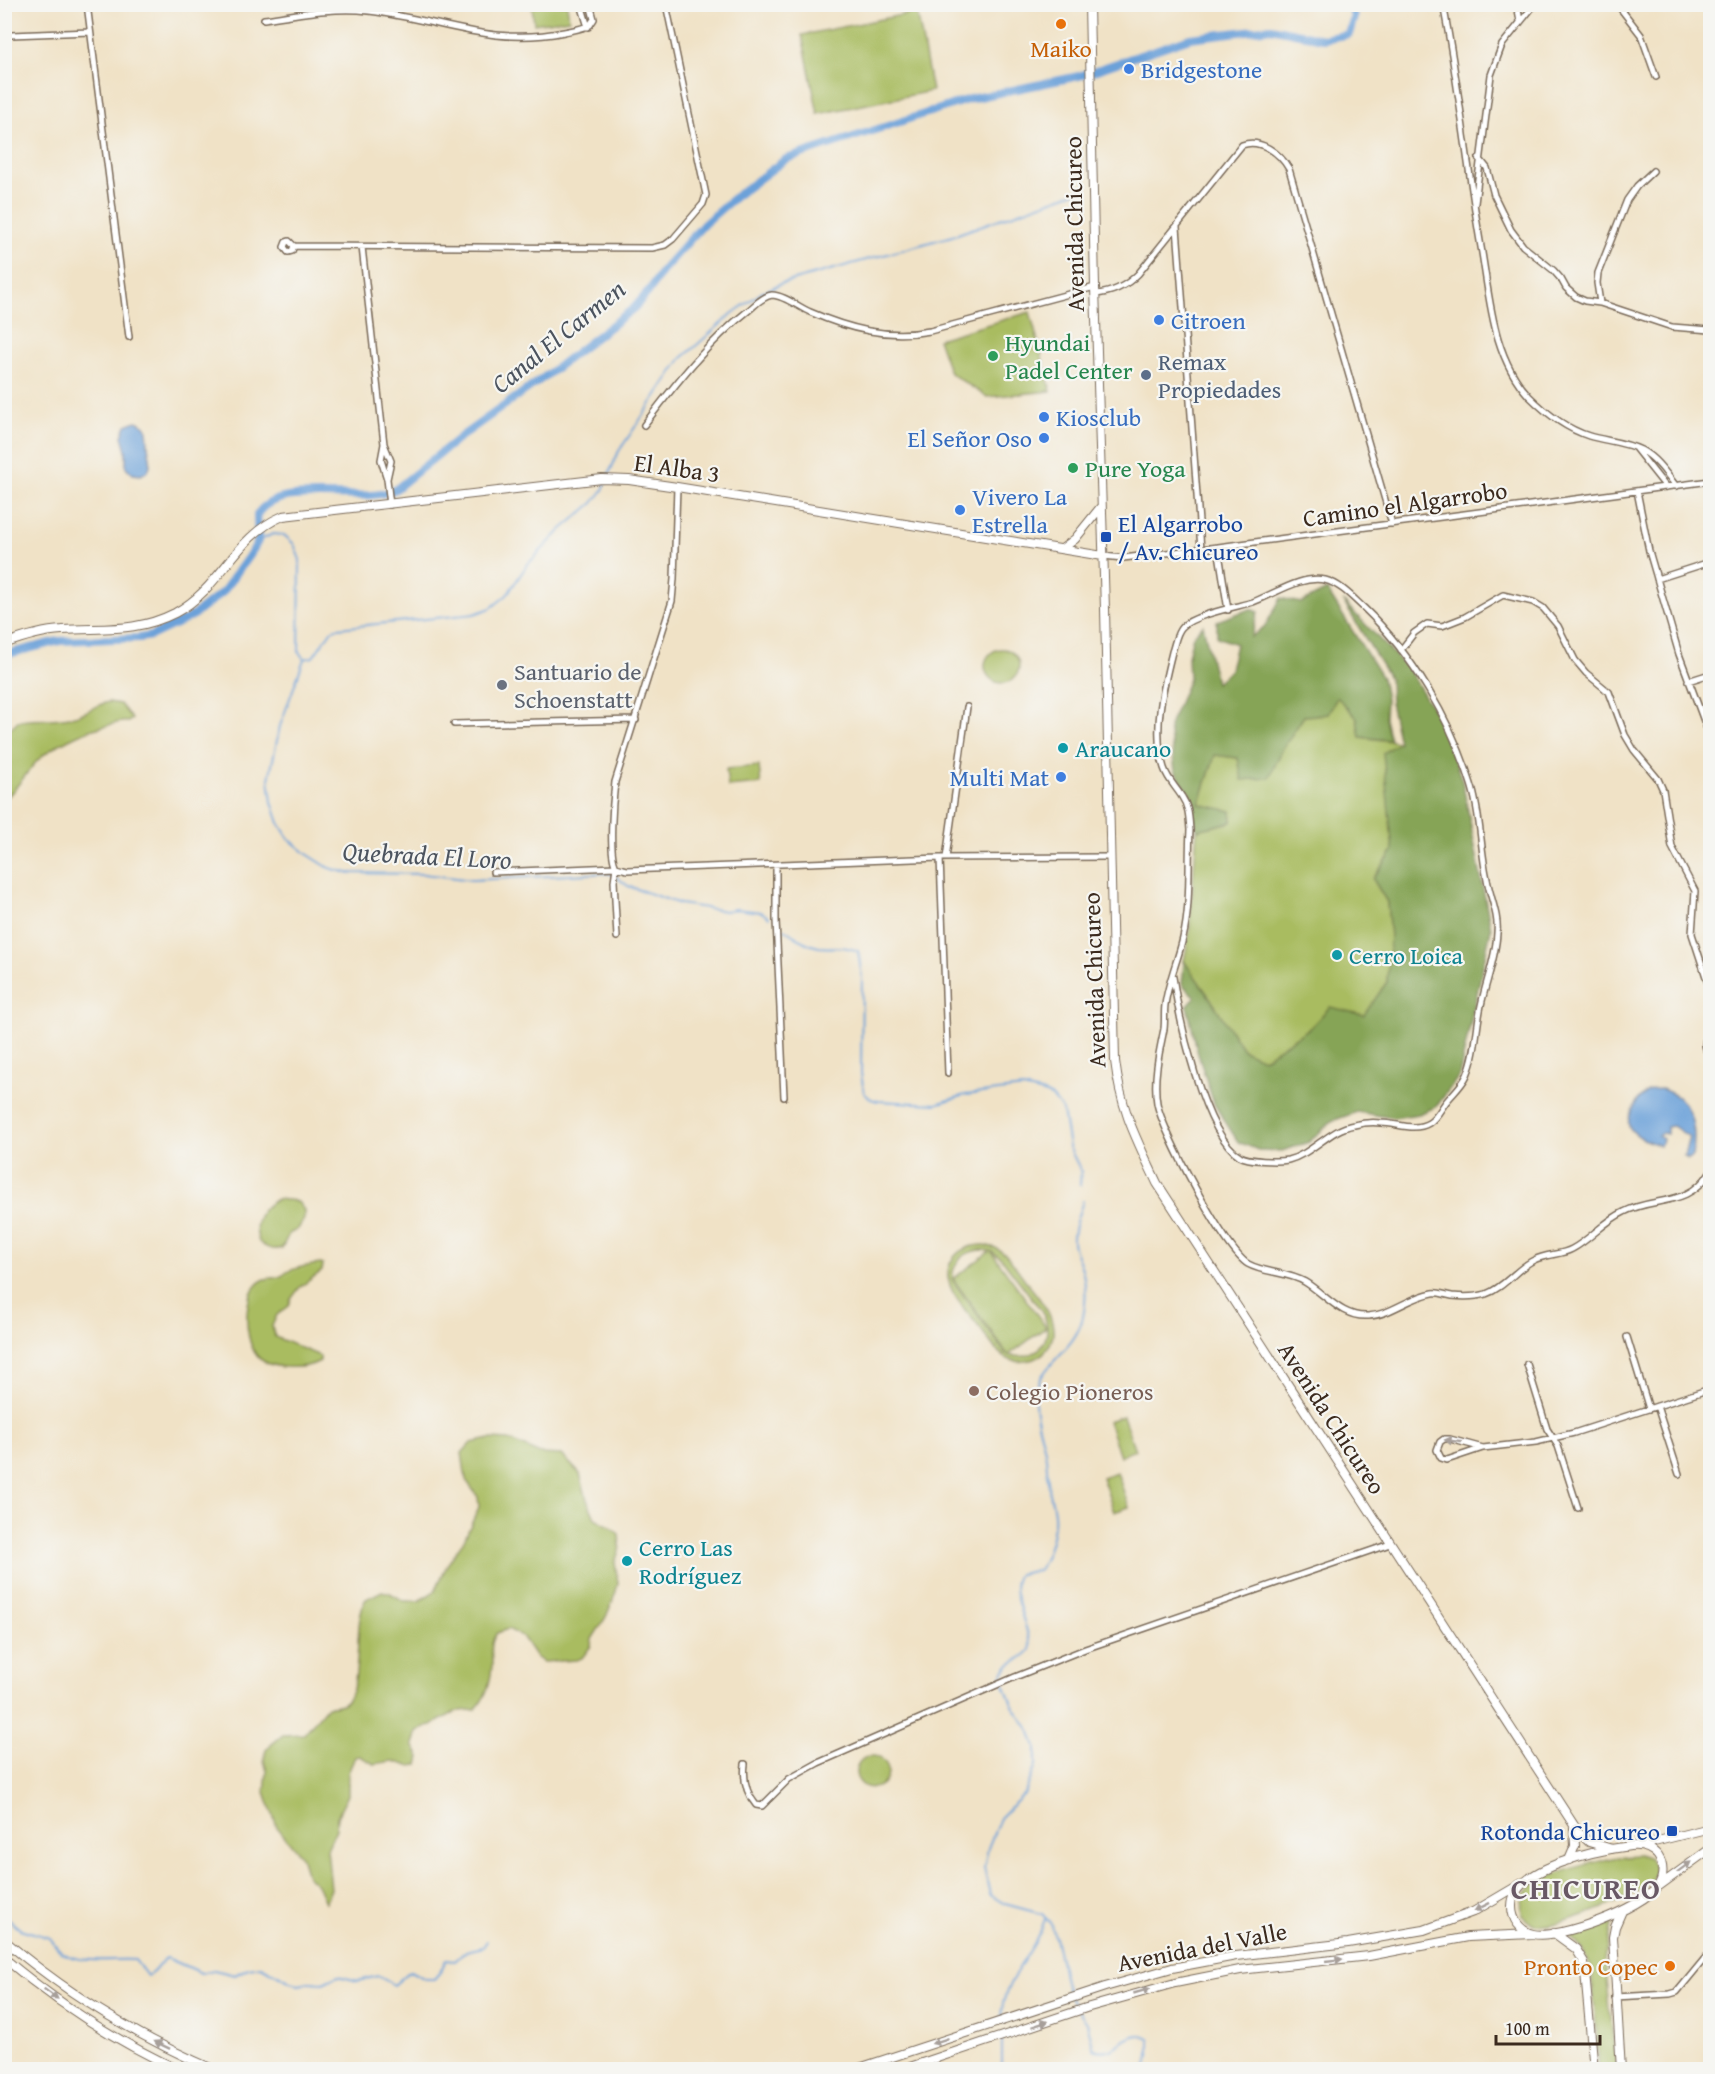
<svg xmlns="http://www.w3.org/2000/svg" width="1715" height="2074" font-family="'Gentium Book Plus',serif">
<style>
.green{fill:#a9bc60;stroke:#72733f;stroke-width:1.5;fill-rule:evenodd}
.forest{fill:#86a456;stroke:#60673a;stroke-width:1.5}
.water{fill:#6ca1d9;stroke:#54667c;stroke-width:1.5}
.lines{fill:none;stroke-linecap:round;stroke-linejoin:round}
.stream{stroke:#6ca1d9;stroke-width:2}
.canal{stroke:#6ca1d9;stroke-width:8}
.street-casing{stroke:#7a6a59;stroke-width:8}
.secondary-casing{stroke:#7a6a59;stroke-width:10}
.street{stroke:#fff;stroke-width:5}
.secondary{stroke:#fff;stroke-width:8}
.oneway{fill:#a79f9a}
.food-dot{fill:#e8710a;stroke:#f6f6f2;stroke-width:2}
.shop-dot{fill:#3f7fe0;stroke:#f6f6f2;stroke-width:2}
.leisure-dot{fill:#2e9e5b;stroke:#f6f6f2;stroke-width:2}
.service-dot{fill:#5c6f8a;stroke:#f6f6f2;stroke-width:2}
.transit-dot{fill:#1a4fb4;stroke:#f6f6f2;stroke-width:2}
.worship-dot{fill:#6b7280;stroke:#f6f6f2;stroke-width:2}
.culture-dot{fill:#0f9aa8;stroke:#f6f6f2;stroke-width:2}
.education-dot{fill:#8d6e63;stroke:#f6f6f2;stroke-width:2}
.labels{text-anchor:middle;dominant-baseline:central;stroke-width:4.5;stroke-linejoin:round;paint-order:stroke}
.food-label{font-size:24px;fill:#c56008;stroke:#f6f6f2}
.shop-label{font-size:24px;fill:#366cbe;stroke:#f6f6f2;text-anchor:start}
.street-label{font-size:24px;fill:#3b2a1e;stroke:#f6f6f2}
.leisure-label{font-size:24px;fill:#27864d;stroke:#f6f6f2;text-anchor:start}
.service-label{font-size:24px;fill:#4e5e75;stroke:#f6f6f2;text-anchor:start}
.transit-label{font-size:24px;fill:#164399;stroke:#f6f6f2;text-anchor:start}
.worship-label{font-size:24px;fill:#5b616d;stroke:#f6f6f2;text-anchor:start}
.culture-label{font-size:24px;fill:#0d838f;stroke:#f6f6f2;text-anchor:start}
.education-label{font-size:24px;fill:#785e54;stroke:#f6f6f2;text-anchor:start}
.water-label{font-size:26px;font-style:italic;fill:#4c545f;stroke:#f6f6f2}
.district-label{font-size:30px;font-weight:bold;letter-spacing:1.5px;fill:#695965;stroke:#f6f6f2}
</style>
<rect width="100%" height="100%" fill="#f6f6f2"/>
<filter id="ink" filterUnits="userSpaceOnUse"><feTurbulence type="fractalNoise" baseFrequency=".0167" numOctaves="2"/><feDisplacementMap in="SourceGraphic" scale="12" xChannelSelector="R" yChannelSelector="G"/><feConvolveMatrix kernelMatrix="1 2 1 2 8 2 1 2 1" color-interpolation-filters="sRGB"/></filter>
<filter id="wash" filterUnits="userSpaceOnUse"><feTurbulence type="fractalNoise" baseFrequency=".008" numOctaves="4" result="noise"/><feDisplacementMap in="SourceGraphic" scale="24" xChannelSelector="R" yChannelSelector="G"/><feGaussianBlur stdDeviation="1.35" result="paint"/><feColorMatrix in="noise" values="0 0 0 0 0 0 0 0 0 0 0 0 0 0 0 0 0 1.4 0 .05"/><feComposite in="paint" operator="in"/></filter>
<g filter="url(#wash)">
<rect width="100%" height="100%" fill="#f0e2c6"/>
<!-- green -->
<path class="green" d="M 542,4 L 567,5 L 569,19 L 534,24 L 532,6 Z
M 917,12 L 932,91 L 818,114 L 802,35 Z
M 1030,312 L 1051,391 L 987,397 L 950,373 L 938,339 Z
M985 666a17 17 0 1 1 34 0a17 17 0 1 1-34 0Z
M 1338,696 L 1357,718 L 1360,737 L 1399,742 L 1390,806 L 1393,851 L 1373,879 L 1387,902 L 1390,936 L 1387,982 L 1364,1016 L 1330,1007 L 1310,1028 L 1263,1059 L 1243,1050 L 1210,998 L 1184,961 L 1189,935 L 1197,830 L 1232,822 L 1231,811 L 1199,805 L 1215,755 L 1238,758 L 1269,778 L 1283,748 L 1304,716 L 1328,714 Z
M 109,702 L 120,704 L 132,719 L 128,722 C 119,720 110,726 101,727 C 82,731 52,746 38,760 C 26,773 18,787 5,799 L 5,733 L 18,721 C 37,719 56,720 75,716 C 87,713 97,704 109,702 Z
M 759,766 L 761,784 L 728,787 L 726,769 Z
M 277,1199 L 297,1201 L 304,1210 L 304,1219 L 298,1229 L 289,1234 L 282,1248 C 272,1251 266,1248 259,1242 C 252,1223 259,1209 277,1199 Z
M 984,1245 L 996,1248 L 1006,1255 C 1014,1264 1021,1274 1028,1284 C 1042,1302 1064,1325 1047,1349 C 1038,1361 1019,1365 1006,1358 C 995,1352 987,1337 979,1327 C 965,1309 934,1280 955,1256 C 962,1248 973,1245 984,1245 ZM 982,1250 L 990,1251 L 953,1279 L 1008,1355 L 1005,1353 L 953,1281 C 951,1262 964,1251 982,1250 ZM 991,1251 L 1002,1259 L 1041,1310 C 1057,1335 1039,1363 1009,1355 L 1046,1327 Z
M 321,1264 L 323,1265 L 322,1271 L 300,1287 L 291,1299 L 289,1306 L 277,1315 L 272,1326 L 275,1337 L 320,1356 L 320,1361 C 304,1370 266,1371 255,1353 C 244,1336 242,1291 263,1280 C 269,1277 276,1279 281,1276 C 284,1275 286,1272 289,1271 C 298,1267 311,1265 321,1264 Z
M 1123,1416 L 1135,1450 L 1120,1456 L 1108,1421 Z
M 490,1439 L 509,1440 L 540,1454 L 562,1455 L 580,1474 L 587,1500 L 595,1518 L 610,1526 L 619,1534 L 620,1548 L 615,1562 L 618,1583 L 615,1595 L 606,1617 L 592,1639 L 591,1646 L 582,1658 L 577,1660 L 543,1662 L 536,1657 L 522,1636 L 508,1629 L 497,1633 C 489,1643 492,1653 492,1665 C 491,1681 486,1698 475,1710 L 457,1711 L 430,1726 L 417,1731 L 413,1745 L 420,1757 L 418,1765 L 409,1766 L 393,1761 L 374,1764 L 360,1756 L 355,1757 L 348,1773 L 348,1795 L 337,1817 L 336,1829 L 327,1849 L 331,1889 L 325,1902 L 317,1885 L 307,1876 L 301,1856 L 277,1827 L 265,1792 L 267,1771 L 264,1761 L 266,1749 L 283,1735 L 304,1734 L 327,1706 C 332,1706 338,1706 342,1704 C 366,1692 351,1622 366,1599 L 382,1591 L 390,1593 L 404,1601 L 419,1601 L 435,1591 L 447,1565 L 464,1540 L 479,1507 L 478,1497 L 466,1480 L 462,1453 L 471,1443 Z
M 1117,1472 L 1129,1507 L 1114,1512 L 1102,1477 Z
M856 1772a16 16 0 1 1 32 0a16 16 0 1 1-32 0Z
M 1638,1855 L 1650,1859 C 1655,1866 1657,1874 1651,1881 C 1641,1896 1554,1930 1536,1925 C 1530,1923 1526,1919 1522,1913 C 1520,1904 1523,1895 1530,1888 C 1546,1873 1616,1855 1638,1855 Z
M 1613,1920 L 1605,1960 L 1616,2069 L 1599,2069 L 1592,1970 L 1585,1953 L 1569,1936 Z"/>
<!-- forest -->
<path class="forest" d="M 1327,590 L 1382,678 L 1386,699 L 1385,719 L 1390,740 L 1360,737 L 1357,718 L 1337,697 L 1328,714 L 1304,716 L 1283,748 L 1269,778 L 1242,780 L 1238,758 L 1215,755 L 1199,804 L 1231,811 L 1232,822 L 1197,830 L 1189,792 L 1175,771 L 1169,726 L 1189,679 L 1188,656 L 1193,636 L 1203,625 L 1216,683 L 1230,670 L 1236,644 L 1217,637 L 1217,621 L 1250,609 L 1258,612 L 1251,637 L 1265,626 L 1281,598 L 1301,603 Z
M 1343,601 L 1409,670 L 1437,716 L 1462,780 L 1491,929 L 1459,1076 L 1436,1107 L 1419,1114 L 1394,1118 L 1357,1112 L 1332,1121 L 1309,1142 L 1282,1151 L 1258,1150 L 1238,1142 L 1214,1104 L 1198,1054 L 1187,1006 L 1195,997 L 1182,984 L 1184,961 L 1210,998 L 1243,1050 L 1263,1059 L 1310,1028 L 1330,1007 L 1364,1015 L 1387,982 L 1390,936 L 1387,902 L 1373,879 L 1393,851 L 1383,753 L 1399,742 L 1391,707 L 1390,679 Z"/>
<!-- water -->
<path class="water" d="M 136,421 C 150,425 147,434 148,446 C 149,456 153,461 148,471 L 141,475 L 133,474 L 126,467 L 126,450 L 122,436 L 126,425 Z
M 1662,1089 C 1667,1091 1675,1094 1679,1098 C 1695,1112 1696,1138 1692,1156 L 1688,1159 L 1684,1156 L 1689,1137 L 1673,1126 L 1667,1127 L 1667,1134 L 1662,1133 L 1658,1136 L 1662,1139 L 1660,1146 C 1650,1142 1637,1138 1630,1128 C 1624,1119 1639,1096 1648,1091 C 1652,1089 1657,1089 1662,1089 Z"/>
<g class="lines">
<!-- stream -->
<path class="stream" d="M 608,476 L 619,451 L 681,359 L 733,313 L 761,293 L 780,284 L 952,236 L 1078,191
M 258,541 L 273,534 L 284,535 L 294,544 L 300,560 L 299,652 L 304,659 L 280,726 L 269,779 L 272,802 L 279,823 L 289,839 L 307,854 L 329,868 L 348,873 L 424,874 L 472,880 L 608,873 L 615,876 L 628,886 L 680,904 L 725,911 L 736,909 L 761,912 L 769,917
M 304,659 L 313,657 L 331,631 L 338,628 L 474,614 L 491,608 L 507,595 L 527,565 L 561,530 L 593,503 L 603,490 L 606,482
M 784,929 C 795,936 806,945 819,947 C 835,949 840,944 858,951 L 862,977 L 861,1073 L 864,1093 L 871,1099 L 878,1101 L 936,1104 L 965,1095 L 1023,1088 L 1044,1093 L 1052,1097 L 1063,1111 L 1069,1147 L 1081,1171 L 1080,1185
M 1083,1201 C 1079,1214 1072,1228 1073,1241 C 1073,1248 1077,1256 1080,1263 C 1086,1280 1087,1299 1083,1317 C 1074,1354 1038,1363 1035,1397 C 1034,1413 1040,1430 1044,1446 C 1047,1458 1047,1470 1048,1482 C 1049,1493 1053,1503 1054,1514 C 1056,1531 1047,1556 1039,1570 L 1019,1574 C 1006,1591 1031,1626 1030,1650 C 1020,1663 1010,1658 1001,1677 L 1013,1706 L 1031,1732 L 1036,1747 L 1036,1765 L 1025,1793 L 1000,1818 L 988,1848 L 984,1868 L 990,1895 L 1005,1904 L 1042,1914 L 1052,1925 L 1068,1994 L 1087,2023 L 1094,2049 C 1113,2057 1125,2034 1140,2035 C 1144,2035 1147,2037 1150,2039 L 1150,2056 L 1145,2070
M 4,1916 L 20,1929 L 50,1938 C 54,1943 57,1949 63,1953 C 81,1965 114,1958 135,1960 L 147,1976 C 157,1972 158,1962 167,1958 L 201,1973 L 214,1970 L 235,1975 L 248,1968 L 261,1966 L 291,1982 L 299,1984 L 309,1982 L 323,1983 L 338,1976 L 358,1981 L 378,1976 L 394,1985 L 410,1971 L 425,1979 L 434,1979 L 440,1972 L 446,1960 L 455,1961 L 466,1951 L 483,1947 L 487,1941
M 1001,2019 C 1002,1978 1034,1956 1045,1919
M 1002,2039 L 1002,2070"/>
<!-- canal -->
<path class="canal" d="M 4,655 L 59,641 L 139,638 L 151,636 L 191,617 L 223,592 L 253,550 L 258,541 L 257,515 C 278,478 363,507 396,489 L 459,438 L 547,375 L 634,308 L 649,291 L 662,271 L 704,224 L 736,196 L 786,159 L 970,99 L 1079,76 L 1190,38 L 1271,28 L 1323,39 L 1349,34 L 1354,17 L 1350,4"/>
</g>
</g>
<g filter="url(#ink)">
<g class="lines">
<defs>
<path id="street" d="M 87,4 L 129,337
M 581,4 L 588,27
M 1443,4 C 1459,85 1467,166 1481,247 C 1490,298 1492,356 1529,396 C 1545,412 1567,429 1589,436 C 1606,441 1625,442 1641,450 C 1656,458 1666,473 1676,486
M 1517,4 L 1520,21
M 1617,4 L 1641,35 L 1656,77
M 264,19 C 299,14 334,7 369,11 C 439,19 490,47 564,32 C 573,30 582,29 590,25 L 594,19 L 590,4
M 11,35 L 90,32
M 1479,158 L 1487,168 L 1494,195 L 1511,230 L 1523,246 L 1553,270 L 1561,279 L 1566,288 L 1576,297 L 1585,301 L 1600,303 L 1672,327 L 1710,330
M 1475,203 L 1491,75 L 1502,45 L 1535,4
M 1177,227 L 1201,549
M 294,246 L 292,251 L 288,252 L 284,247 L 286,242 L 289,241 L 294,246 L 652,248 L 665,245 L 673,239 L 703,204 L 706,195 L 666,4
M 362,247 L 384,444 L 381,460 L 387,479 L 390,505
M 1095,294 C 1112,293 1126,286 1138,274 L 1242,145 C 1260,138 1280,153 1289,169 L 1392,524
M 1600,303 L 1597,283 L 1598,273 L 1627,200 L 1637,186 L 1653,171
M 644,425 C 676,383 708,342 749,310 C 755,305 763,296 772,295 C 783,295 799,307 810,312 C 849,329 887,339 930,331 L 1095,287
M 384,444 L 391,461 L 387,479
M 1635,448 L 1666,487
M 677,487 L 674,579 L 672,601 L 615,782 C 613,799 608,854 616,867 L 627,870 L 940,858 L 1110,857
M 1637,491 L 1649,551 L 1679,654 L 1710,737
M 1218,547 L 1228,610
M 1103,556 L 1123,558 L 1218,547 L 1710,481
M 1657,579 L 1710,562
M 4,621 L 11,641
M 1401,650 L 1414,633 L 1427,624 L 1442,626 L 1465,617 L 1503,595 L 1533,602 L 1543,608 L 1558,626 L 1575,660 L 1586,673 L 1609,692 L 1625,735 L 1634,750 L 1658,779 L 1663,790 L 1672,847 L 1695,891 L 1692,934 L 1710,989 L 1710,1010 L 1705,1045 L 1710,1064
M 1688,681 L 1710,674
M 454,724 L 636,720
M 940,858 L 948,1073
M 946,858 L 967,707
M 776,865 L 776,920 L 784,1097
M 493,872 L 616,867 L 614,881 L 617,937
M 1173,977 C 1179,1018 1203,1134 1240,1156 C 1248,1161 1278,1162 1288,1160 C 1313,1154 1329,1129 1354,1125 C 1362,1123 1373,1122 1381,1123 C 1397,1123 1414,1132 1429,1123 C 1437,1118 1440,1110 1446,1102 C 1453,1093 1462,1086 1467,1075 C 1477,1052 1476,1025 1482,1001 C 1487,979 1496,956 1497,933 C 1499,915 1490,897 1487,879 C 1480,848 1481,814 1471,784 C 1451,720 1412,654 1364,608 C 1353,598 1341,584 1325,580 C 1301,575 1275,594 1253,602 C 1236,607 1193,615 1182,627 C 1176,633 1175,644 1172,652 C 1163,688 1152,732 1164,768 C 1168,780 1176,787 1182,797 C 1189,807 1189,818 1190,830 C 1188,863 1191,906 1183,938 C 1178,960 1168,982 1165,1005 C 1164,1013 1165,1021 1164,1029 C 1159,1053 1153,1079 1157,1103 C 1162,1131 1225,1250 1248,1264 C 1264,1273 1288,1272 1305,1282 C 1325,1294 1342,1318 1368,1316 C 1391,1315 1409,1297 1433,1293 C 1439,1292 1445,1295 1452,1296 C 1462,1297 1476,1297 1486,1294 C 1504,1288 1517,1268 1534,1260 C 1546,1254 1561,1255 1572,1249 C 1591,1239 1604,1221 1624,1212 C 1654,1196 1688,1208 1710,1172
M 1627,1337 L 1649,1409
M 1527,1364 L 1547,1429 L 1558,1446 L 1578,1508
M 1657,1406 L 1679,1474
M 1483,1448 L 1447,1460 L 1441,1458 L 1437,1450 L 1440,1442 L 1444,1439 L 1450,1439 L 1483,1448 L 1536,1442 L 1574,1433 L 1710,1389
M 745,1764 C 743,1779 746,1793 756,1805 L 762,1806 L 789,1779 L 818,1763 L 1015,1677 L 1085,1649 L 1390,1544
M 1615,1997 L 1670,1994 L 1677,1992 L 1710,1952"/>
<path id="secondary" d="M 1089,4 L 1095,287 L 1105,609 L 1115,1061 C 1121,1111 1136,1138 1157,1183 L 1577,1830 L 1589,1842 L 1612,1849
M 1062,549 L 1075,539 L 1100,508
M 4,644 C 23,637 42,631 62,630 C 103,627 136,633 175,613 C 223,587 233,537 283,516 L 602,479 L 629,480 L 677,487 L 1103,556
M 1642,1845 L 1710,1828
M 1630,1846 C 1641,1845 1651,1847 1658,1856 C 1664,1865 1664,1877 1658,1886 C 1642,1908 1559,1940 1533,1934 C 1520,1931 1512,1919 1512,1907 C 1511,1867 1600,1850 1630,1846 Z
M 1569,1860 L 1575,1846 L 1574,1828
M 1659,1886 L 1710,1849
M 1554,1933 L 1576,1949 L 1584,1962 L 1594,2070
M 4,1940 C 67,1994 138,2037 215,2070
M 4,1958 C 57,2003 116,2041 179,2070
M 853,2070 L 1105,1987 L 1172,1968 L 1236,1956 L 1348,1943 L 1424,1930 L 1473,1912 L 1524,1882
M 901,2070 L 1086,2008 L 1175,1983 L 1240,1970 L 1369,1956 L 1468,1937 L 1532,1934
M 1621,2070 L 1613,1937 L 1615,1927 L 1622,1911"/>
</defs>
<!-- street casing -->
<use href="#street" class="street-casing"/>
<!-- secondary casing -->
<use href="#secondary" class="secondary-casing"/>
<!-- street -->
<use href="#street" class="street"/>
<!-- secondary -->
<use href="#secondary" class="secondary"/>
</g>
<!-- one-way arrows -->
<defs><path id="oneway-solid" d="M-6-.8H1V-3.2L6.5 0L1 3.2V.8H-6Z" transform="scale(1.5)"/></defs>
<g class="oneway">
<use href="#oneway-solid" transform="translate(1453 1441) rotate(-173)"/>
<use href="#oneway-solid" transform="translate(1684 1867) rotate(-37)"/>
<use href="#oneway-solid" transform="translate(1482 1907) rotate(153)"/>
<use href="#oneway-solid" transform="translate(1334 1960) rotate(-6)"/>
<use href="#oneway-solid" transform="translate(1142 1991) rotate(-16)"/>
<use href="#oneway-solid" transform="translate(51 1994) rotate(36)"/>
<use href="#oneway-solid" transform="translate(1040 2024) rotate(-18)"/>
<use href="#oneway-solid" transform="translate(940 2041) rotate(162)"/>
<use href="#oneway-solid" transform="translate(162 2045) rotate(-154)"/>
</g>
</g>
<!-- markers -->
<g class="food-dot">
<circle cx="1061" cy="24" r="6"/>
<circle cx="1670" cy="1966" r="6"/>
</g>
<g class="shop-dot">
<circle cx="1129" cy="69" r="6"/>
<circle cx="1159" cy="320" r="6"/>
<circle cx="1044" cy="417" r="6"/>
<circle cx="1044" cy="438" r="6"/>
<circle cx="960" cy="510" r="6"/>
<circle cx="1061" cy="777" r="6"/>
</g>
<g class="leisure-dot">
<circle cx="993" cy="356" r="6"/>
<circle cx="1073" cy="468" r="6"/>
</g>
<circle class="service-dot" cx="1146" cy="375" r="6"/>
<g class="transit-dot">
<rect x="1100" y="531" width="12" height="12" rx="3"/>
<rect x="1666" y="1825" width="12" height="12" rx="3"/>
</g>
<circle class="worship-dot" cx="502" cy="685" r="6"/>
<g class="culture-dot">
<circle cx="1063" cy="748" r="6"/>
<circle cx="1337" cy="955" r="6"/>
<circle cx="627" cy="1561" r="6"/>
</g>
<circle class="education-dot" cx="974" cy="1391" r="6"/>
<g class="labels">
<!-- food labels -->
<g class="food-label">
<text x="1061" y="48">Maiko</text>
<text x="1658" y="1966" text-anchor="end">Pronto Copec</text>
</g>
<!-- shop labels -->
<g class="shop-label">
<text x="1141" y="69">Bridgestone</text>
<text x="1171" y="320">Citroen</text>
<text x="1056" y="417">Kiosclub</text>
<text x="1032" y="438" text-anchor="end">El Señor Oso</text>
<text x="972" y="496">Vivero La<tspan x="972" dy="28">Estrella</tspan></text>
<text x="1049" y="777" text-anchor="end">Multi Mat</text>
</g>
<!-- street labels -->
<g class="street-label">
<text transform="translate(1074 224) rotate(-91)">Avenida Chicureo</text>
<text transform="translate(677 468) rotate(8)">El Alba 3</text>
<text transform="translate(1405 504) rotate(-8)">Camino el Algarrobo</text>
<text transform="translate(1094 980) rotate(-92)">Avenida Chicureo</text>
<text transform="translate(1332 1418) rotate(57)">Avenida Chicureo</text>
<text transform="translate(1202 1947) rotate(-11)">Avenida del Valle</text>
</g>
<!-- leisure labels -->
<g class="leisure-label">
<text x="1005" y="342">Hyundai<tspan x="1005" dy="28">Padel Center</tspan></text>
<text x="1085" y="468">Pure Yoga</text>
</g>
<!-- service labels -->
<g class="service-label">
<text x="1158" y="361">Remax<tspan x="1158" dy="28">Propiedades</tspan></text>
</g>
<!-- transit labels -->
<g class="transit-label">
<text x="1118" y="523">El Algarrobo<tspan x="1118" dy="28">/ Av. Chicureo</tspan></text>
<text x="1660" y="1831" text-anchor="end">Rotonda Chicureo</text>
</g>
<!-- worship labels -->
<g class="worship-label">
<text x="514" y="671">Santuario de<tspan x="514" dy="28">Schoenstatt</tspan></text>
</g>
<!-- culture labels -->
<g class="culture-label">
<text x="1075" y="748">Araucano</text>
<text x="1349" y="955">Cerro Loica</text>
<text x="639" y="1547">Cerro Las<tspan x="639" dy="28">Rodríguez</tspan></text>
</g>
<!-- education labels -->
<g class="education-label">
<text x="986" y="1391">Colegio Pioneros</text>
</g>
<!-- water labels -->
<g class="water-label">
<text transform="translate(558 336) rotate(-39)">Canal El Carmen</text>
<text transform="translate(427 855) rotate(3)">Quebrada El Loro</text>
</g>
<!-- district labels -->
<g class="district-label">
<text x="1586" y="1888">CHICUREO</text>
</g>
</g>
<!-- margin -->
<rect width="1715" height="2074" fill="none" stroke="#f6f6f2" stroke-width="24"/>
<!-- scale -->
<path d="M1496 2035v9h104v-9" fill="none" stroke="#3b2a1e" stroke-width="3"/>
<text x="1505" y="2035" font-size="18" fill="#3b2a1e" stroke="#f6f6f2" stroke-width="4.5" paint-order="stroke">100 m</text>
</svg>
